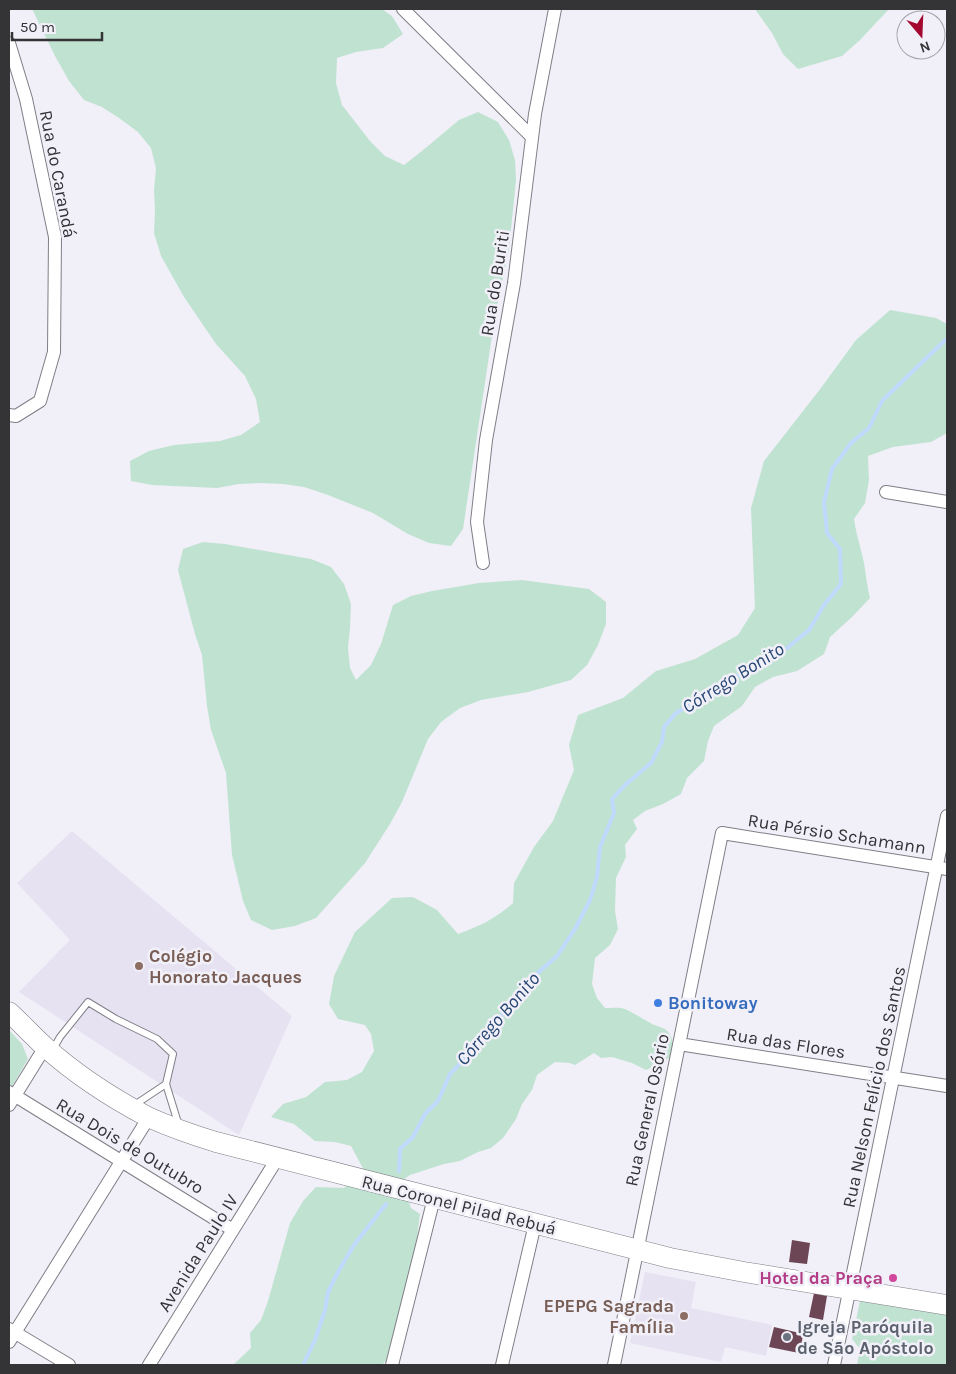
<svg xmlns="http://www.w3.org/2000/svg" width="956" height="1374" font-family="Karla,sans-serif">
<style>
.built{fill:#e7e2f2}
.green{fill:#c0e3d1}
.lines{fill:none;stroke-linecap:round;stroke-linejoin:round}
.stream{stroke:#bfd8fc;stroke-width:4}
.building{fill:#6d4655}
.lane-casing{stroke:#807e86;stroke-width:8}
.street-casing{stroke:#807e86;stroke-width:14}
.primary-casing{stroke:#807e86;stroke-width:21}
.lane{stroke:#fff;stroke-width:6}
.street{stroke:#fff;stroke-width:12}
.primary{stroke:#fff;stroke-width:20}
.education-dot{fill:#8d6e63;stroke:#f1eff8;stroke-width:2}
.shop-dot{fill:#3f7fe0;stroke:#f1eff8;stroke-width:2}
.hotel-dot{fill:#d1479c;stroke:#f1eff8;stroke-width:2}
.worship-dot{fill:#6b7280;stroke:#f1eff8;stroke-width:2}
.labels{text-anchor:middle;dominant-baseline:central;stroke-width:5;stroke-linejoin:round;paint-order:stroke}
.street-label{font-size:18px;fill:#343336;stroke:#f1eff8}
.education-label{font-size:18px;font-weight:bold;fill:#785e54;stroke:#f1eff8;text-anchor:start}
.shop-label{font-size:18px;font-weight:bold;fill:#366cbe;stroke:#f1eff8;text-anchor:start}
.hotel-label{font-size:18px;font-weight:bold;fill:#b23c85;stroke:#f1eff8;text-anchor:end}
.worship-label{font-size:18px;font-weight:bold;fill:#5b616d;stroke:#f1eff8;text-anchor:start}
.water-label{font-size:19px;font-style:italic;fill:#254573;stroke:#f1eff8}
</style>
<rect width="100%" height="100%" fill="#f1eff8"/>
<!-- built -->
<path class="built" d="M 72,831 L 292,1016 L 239,1135 L 19,992 L 70,940 L 17,883 Z
M 645,1272 L 696,1282 L 691,1308 L 772,1325 L 766,1356 L 725,1347 L 721,1362 L 630,1343 Z"/>
<!-- green -->
<path class="green" d="M 32,9 L 382,9 L 392,16 L 403,34 L 383,48 L 356,52 L 337,58 L 336,83 L 342,105 L 370,141 L 385,156 L 404,165 L 422,151 L 459,120 L 478,112 L 498,122 L 509,140 L 515,160 L 516,180 L 509,249 L 495,316 L 463,529 L 451,546 L 429,543 L 408,534 L 373,513 L 328,495 L 304,487 L 283,484 L 259,483 L 239,484 L 217,488 L 152,485 L 131,481 L 130,461 L 149,451 L 174,445 L 220,441 L 241,435 L 260,422 L 256,399 L 245,376 L 216,344 L 184,297 L 161,256 L 154,233 L 155,211 L 154,190 L 156,168 L 151,148 L 138,132 L 119,118 L 102,107 L 84,100 L 69,81 L 55,56 Z
M 755,9 L 889,9 L 860,40 L 842,56 L 798,69 L 783,54 L 772,33 Z
M 890,310 L 936,318 L 947,324 L 947,433 L 931,442 L 893,447 L 868,456 L 869,480 L 865,503 L 854,519 C 856,534 861,548 864,563 C 866,575 867,587 870,598 L 852,617 L 830,637 L 824,654 L 797,671 L 773,677 L 755,687 L 742,706 L 714,726 L 708,741 L 704,761 L 687,778 L 681,794 L 663,804 L 645,811 L 633,820 L 637,829 L 625,845 L 626,857 L 616,878 L 615,911 L 618,929 L 610,945 L 595,958 L 592,984 L 597,998 L 605,1008 C 611,1008 620,1007 625,1009 C 634,1013 643,1019 652,1024 C 658,1027 665,1027 669,1033 C 674,1040 673,1048 672,1056 L 655,1066 L 646,1070 L 632,1063 L 612,1057 L 601,1058 L 594,1053 L 575,1065 L 570,1063 L 555,1062 L 537,1075 L 532,1090 L 522,1104 L 516,1119 L 503,1138 L 491,1148 L 478,1152 L 460,1161 L 444,1164 L 410,1175 L 395,1185 L 367,1176 L 351,1146 L 335,1142 L 315,1141 L 294,1124 L 271,1117 L 283,1104 L 306,1097 L 325,1082 L 347,1080 L 362,1072 L 374,1051 L 371,1034 L 365,1025 L 338,1019 L 329,1004 L 334,976 L 355,932 L 392,898 L 413,897 L 437,910 L 458,934 C 482,925 493,920 513,903 L 514,883 L 534,847 L 553,821 L 574,770 L 569,745 L 578,715 L 623,698 L 656,671 L 695,659 L 738,635 L 755,608 L 751,508 L 764,461 L 821,388 L 856,340 Z
M 203,542 L 225,544 L 311,559 L 331,567 L 344,584 L 351,604 L 350,627 L 348,648 L 350,668 L 356,680 L 371,665 L 381,644 L 393,605 L 411,596 L 432,591 L 479,583 L 522,580 L 589,589 L 606,602 L 606,624 L 598,645 L 587,665 L 571,680 L 528,692 L 481,700 L 460,708 L 441,722 L 428,739 L 402,802 L 390,824 L 365,863 L 316,918 L 295,926 L 272,930 L 251,920 L 243,901 L 232,855 L 226,773 L 211,730 L 207,706 L 202,655 L 195,634 L 178,570 L 183,549 Z
M 9,1030 L 22,1044 L 28,1059 L 11,1088 L 9,1087 Z
M 353,1180 L 407,1196 L 411,1208 L 420,1214 L 416,1245 L 411,1261 L 412,1274 L 391,1355 L 383,1364 L 375,1365 L 233,1365 L 251,1348 L 250,1333 L 261,1320 L 268,1301 L 290,1223 L 303,1201 L 316,1187 L 344,1188 Z
M 860,1301 L 947,1315 L 947,1365 L 857,1365 L 860,1349 L 852,1339 Z"/>
<g class="lines">
<!-- stream -->
<path class="stream" d="M 399,1171 L 400,1149 L 413,1137 L 425,1114 L 438,1101 L 450,1074 L 478,1045 L 493,1023 L 517,1002 L 533,977 L 557,956 L 575,929 L 590,900 L 597,877 L 600,847 L 614,813 L 612,799 L 625,785 L 651,763 L 662,742 L 664,727 L 676,713 L 699,699 L 714,686 L 744,673 L 765,659 L 787,648 L 809,630 L 824,605 L 841,584 L 840,549 L 827,533 L 824,502 L 832,469 L 851,443 L 869,428 L 882,401 L 941,344 L 947,339
M 303,1365 L 315,1340 L 325,1310 L 328,1292 L 338,1272 L 354,1245 L 386,1204"/>
</g>
<!-- building -->
<path class="building" d="M 792,1240 L 810,1243 L 807,1264 L 789,1262 Z
M 814,1293 L 827,1296 L 823,1320 L 809,1317 Z
M 774,1327 L 804,1334 L 802,1340 L 808,1341 L 807,1347 L 801,1346 L 799,1353 L 769,1347 Z"/>
<g class="lines">
<defs>
<path id="lane" d="M 52,1051 L 60,1037 L 88,1002 L 116,1019 L 157,1039 L 173,1054 L 166,1084 L 179,1126
M 133,1106 L 166,1084"/>
<path id="street" d="M 403,9 L 532,137
M 9,43 L 26,99 L 55,237 L 54,352 L 40,401 L 16,416 L 9,415
M 886,492 L 947,502
M 483,563 L 477,522 L 486,440 L 514,283 L 535,114 L 555,9
M 679,1044 L 947,1086
M 9,1092 L 233,1230
M 9,1105 L 45,1047
M 9,1329 L 69,1365
M 9,1342 L 149,1117
M 149,1365 L 277,1159
M 392,1365 L 434,1198
M 502,1365 L 535,1224
M 614,1365 L 722,833 L 947,869
M 834,1365 L 947,816"/>
<path id="primary" d="M 9,1012 C 21,1023 32,1035 44,1046 C 75,1074 112,1098 148,1117 C 170,1127 193,1135 216,1142 L 670,1258 L 744,1272 L 947,1305"/>
</defs>
<!-- lane casing -->
<use href="#lane" class="lane-casing"/>
<!-- street casing -->
<use href="#street" class="street-casing"/>
<!-- primary casing -->
<use href="#primary" class="primary-casing"/>
<!-- lane -->
<use href="#lane" class="lane"/>
<!-- street -->
<use href="#street" class="street"/>
<!-- primary -->
<use href="#primary" class="primary"/>
</g>
<!-- markers -->
<g class="education-dot">
<circle cx="139" cy="966" r="5"/>
<circle cx="684" cy="1316" r="5"/>
</g>
<circle class="shop-dot" cx="658" cy="1003" r="5"/>
<circle class="hotel-dot" cx="893" cy="1278" r="5"/>
<circle class="worship-dot" cx="787" cy="1337" r="5"/>
<g class="labels">
<!-- street labels -->
<g class="street-label">
<text transform="translate(58 174) rotate(79)">Rua do Carandá</text>
<text transform="translate(495 283) rotate(-81)">Rua do Buriti</text>
<text transform="translate(837 834) rotate(9)">Rua Pérsio Schamann</text>
<text transform="translate(786 1043) rotate(9)">Rua das Flores</text>
<text transform="translate(874 1087) rotate(-78)">Rua Nelson Felício dos Santos</text>
<text transform="translate(647 1110) rotate(-78)">Rua General Osório</text>
<text transform="translate(130 1146) rotate(31)">Rua Dois de Outubro</text>
<text transform="translate(459 1205) rotate(14)">Rua Coronel Pilad Rebuá</text>
<text transform="translate(198 1253) rotate(-58)">Avenida Paulo IV</text>
</g>
<!-- education labels -->
<g class="education-label">
<text x="149" y="956">Colégio<tspan x="149" dy="21">Honorato Jacques</tspan></text>
<text x="674" y="1306" text-anchor="end">EPEPG Sagrada<tspan x="674" dy="21">Família</tspan></text>
</g>
<!-- shop labels -->
<g class="shop-label">
<text x="668" y="1003">Bonitoway</text>
</g>
<!-- hotel labels -->
<g class="hotel-label">
<text x="883" y="1278">Hotel da Praça</text>
</g>
<!-- worship labels -->
<g class="worship-label">
<text x="797" y="1327">Igreja Paróquila<tspan x="797" dy="21">de São Apóstolo</tspan></text>
</g>
<!-- water labels -->
<g class="water-label">
<text transform="translate(733 678) rotate(-32)">Córrego Bonito</text>
<text transform="translate(498 1019) rotate(-49)">Córrego Bonito</text>
</g>
</g>
<!-- border -->
<rect width="956" height="1374" fill="none" stroke="#343336" stroke-width="20"/>
<!-- north arrow -->
<g transform="translate(921 35) rotate(161)"><circle r="24" fill="#f1eff8" stroke="#a5a4aa"/>
<path d="M0-4L9 19L0 12L-9 19Z" fill="#a40830"/>
<text y="-8" font-size="14" font-weight="bold" text-anchor="middle" fill="#343336">N</text>
</g>
<!-- scale -->
<path d="M12 32v8h90v-8" fill="none" stroke="#343336" stroke-width="2.5"/>
<text x="20" y="32" font-size="15" fill="#343336" stroke="#f1eff8" stroke-width="4" paint-order="stroke">50 m</text>
</svg>
